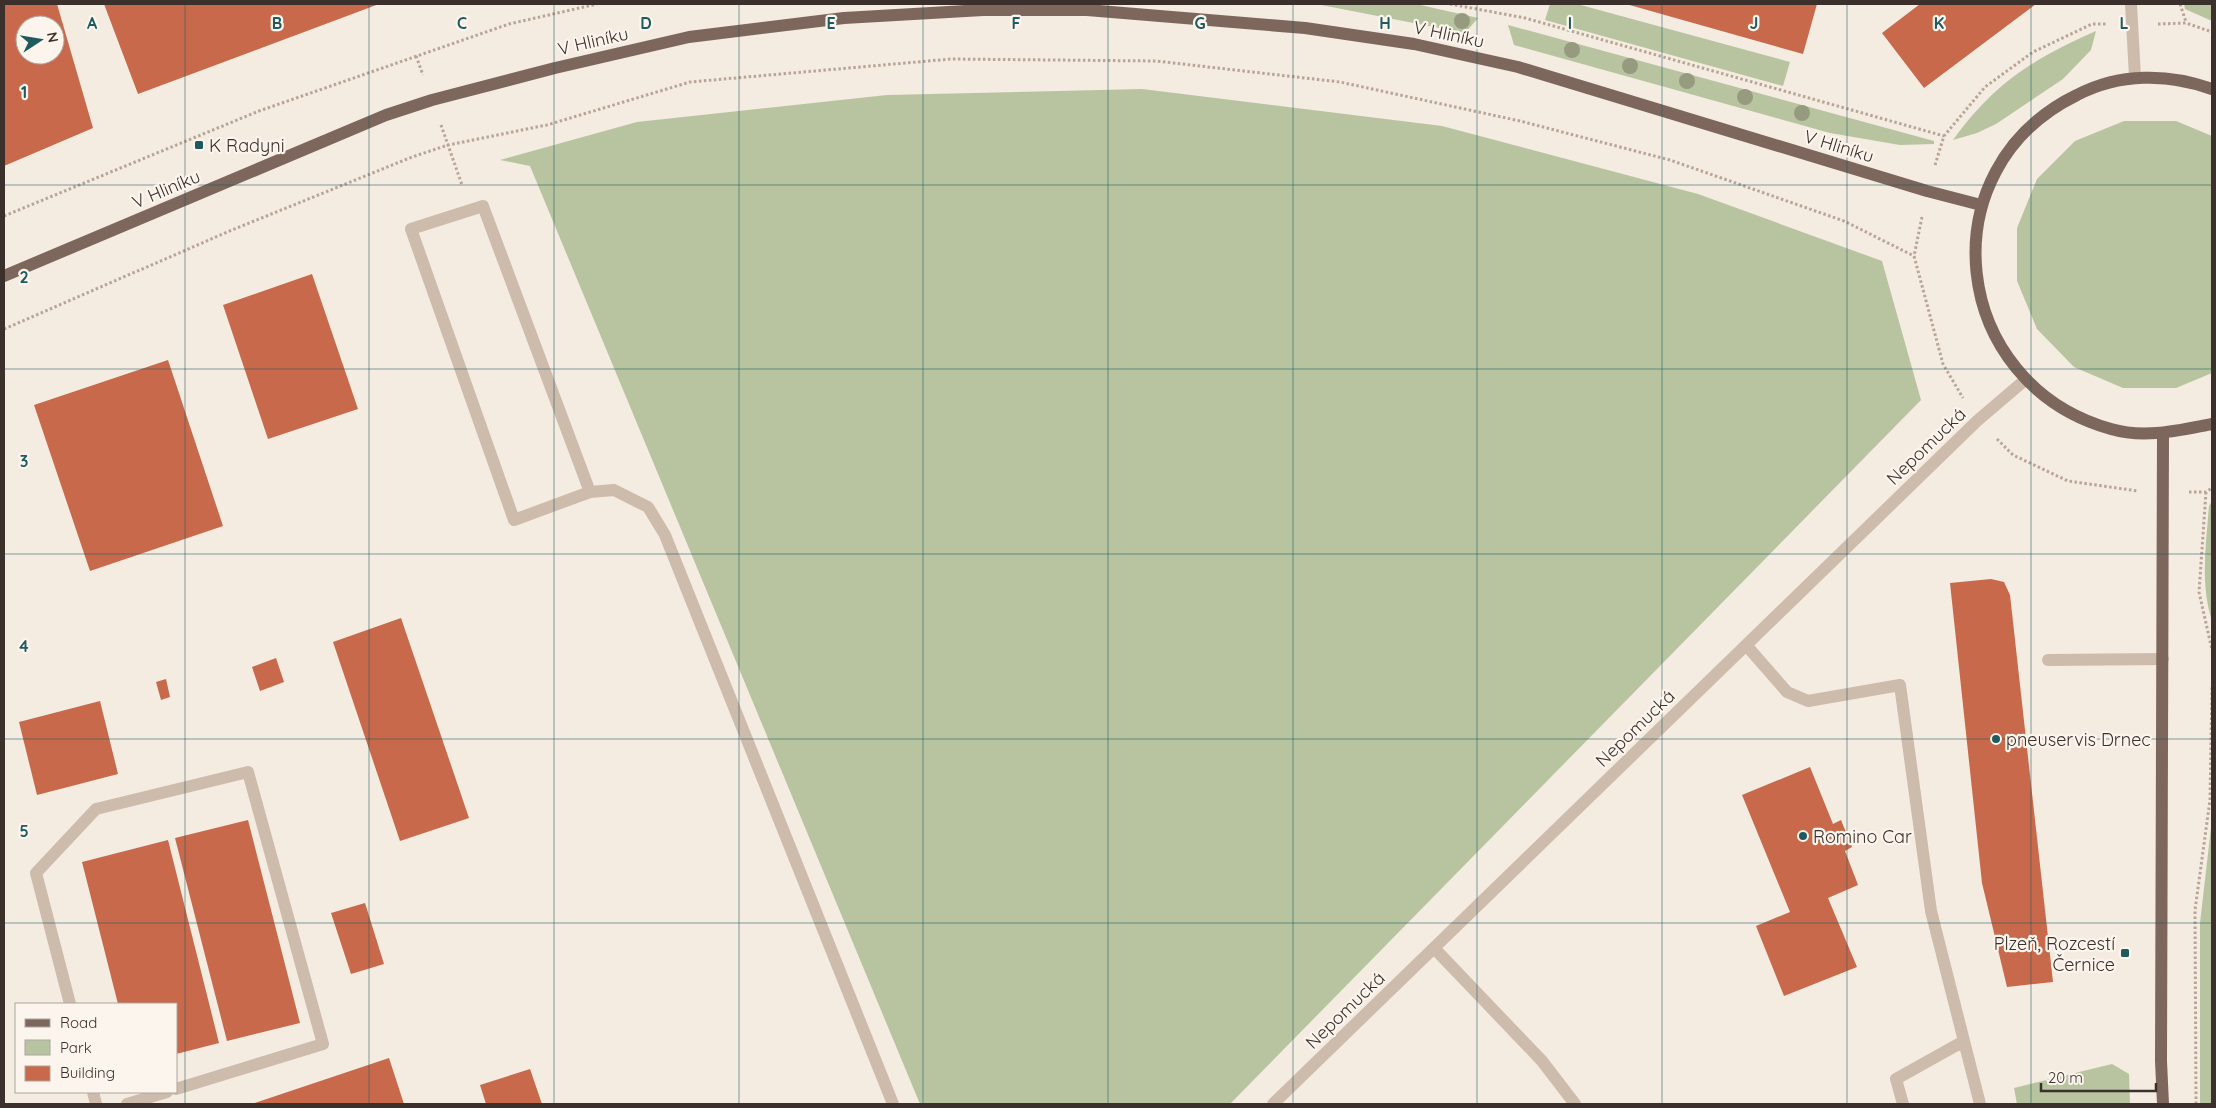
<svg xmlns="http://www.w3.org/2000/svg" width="2216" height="1108" font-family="Quicksand,sans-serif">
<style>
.green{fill:#b8c4a0}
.building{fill:#c8694b;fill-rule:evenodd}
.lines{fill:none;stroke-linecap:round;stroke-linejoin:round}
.path{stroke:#b9a596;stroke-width:3;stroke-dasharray:2.5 2.5;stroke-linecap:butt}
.minor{stroke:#cdbbac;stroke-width:12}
.major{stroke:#7d675c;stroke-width:12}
.tree{fill:#969b7f}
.grid{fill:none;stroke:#1f5a5e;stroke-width:1;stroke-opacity:0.55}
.poi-dot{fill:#1f5a5e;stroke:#fbf5ee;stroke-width:2}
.labels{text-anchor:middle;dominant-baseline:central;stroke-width:4.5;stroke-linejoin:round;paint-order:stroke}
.street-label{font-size:18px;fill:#3b302b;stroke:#fbf5ee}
.poi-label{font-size:18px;fill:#3b302b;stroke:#fbf5ee;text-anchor:start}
.grid-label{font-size:16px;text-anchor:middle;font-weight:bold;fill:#1f5a5e;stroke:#fbf5ee;stroke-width:4.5;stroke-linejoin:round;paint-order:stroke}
</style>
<rect width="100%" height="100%" fill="#f4ebe1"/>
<!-- green -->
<path class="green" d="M 1316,4 L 1416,4 L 1478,18 L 1465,33 Z
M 1550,4 L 1577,4 L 1790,62 L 1783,86 L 1545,20 Z
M 2184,4 L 2212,4 L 2212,21 L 2185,9 Z
M 1508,25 L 1934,141 L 1934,144 L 1900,145 L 1830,133 L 1514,45 Z
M 2096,31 L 2091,50 L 2063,79 L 1996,124 L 1977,133 L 1953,140 C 1994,83 2033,59 2096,31 Z
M 1142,89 L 1442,126 L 1698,194 L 1882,261 L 1921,400 L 1230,1104 L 920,1104 L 530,166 L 500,160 L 637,122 L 887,95 Z
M 2124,121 L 2176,121 L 2212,136 L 2212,373 L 2176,388 L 2123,388 L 2074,367 L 2037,329 L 2017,281 L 2017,228 L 2037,179 L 2075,141 Z
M 2212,501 L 2212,621 C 2200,583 2206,545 2209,506 Z
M 2212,819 L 2212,1104 L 2200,1104 L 2200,923 Z
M 2112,1064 L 2129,1074 L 2130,1104 L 2017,1104 L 2014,1088 Z"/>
<!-- building -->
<path class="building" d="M 4,4 L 57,4 L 93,128 L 4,166 ZM 25,25 L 55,25 L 55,55 L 25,55 Z
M 104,4 L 379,4 L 138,94 Z
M 1626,4 L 1817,4 L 1803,54 Z
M 1920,4 L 2036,4 L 1924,88 L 1882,33 Z
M 312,274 L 358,409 L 268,439 L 223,305 Z
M 168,360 L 223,526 L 90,571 L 34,405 Z
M 1991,579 L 2004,582 L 2010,595 L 2053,982 L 2007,987 L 1982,883 L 1950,583 Z
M 401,618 L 469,818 L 400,841 L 333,642 Z
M 276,658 L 284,682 L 260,691 L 252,667 Z
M 166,679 L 170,697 L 161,700 L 156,682 Z
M 100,701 L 118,774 L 37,795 L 19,722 Z
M 1810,767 L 1833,824 L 1841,820 L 1852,847 L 1845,851 L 1858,885 L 1828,898 L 1857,967 L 1784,996 L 1756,926 L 1790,912 L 1742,795 Z
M 248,820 L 300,1023 L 227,1041 L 175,838 Z
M 168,840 L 219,1043 L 176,1054 L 176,1004 L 118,1004 L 82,862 Z
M 365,903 L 384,964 L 351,974 L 331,913 Z
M 389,1058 L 404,1104 L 252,1104 Z
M 530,1069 L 542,1104 L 486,1104 L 480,1085 Z"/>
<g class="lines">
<!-- path -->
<path class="path" d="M 1450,4 L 1525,18 L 1944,136
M 2180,4 L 2186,22
M 2158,24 L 2186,23 L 2212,32
M 416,56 L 423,75
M 441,125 L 462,185
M 1935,165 L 1944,136 L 1985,87 L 2033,52 L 2092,24 L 2107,24
M 4,216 L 259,111 L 509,24 L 597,4
M 1922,217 L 1914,256 L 1943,364 L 1963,398
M 4,329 L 232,230 L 412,157 L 448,145 L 547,125 L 690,82 L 951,59 L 1156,61 L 1340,82 L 1520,121 L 1670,160 L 1844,221 L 1914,256
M 1997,439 L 2013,455 L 2068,481 L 2138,491
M 2189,492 L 2206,492 L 2212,488
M 2206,492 L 2199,592 L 2212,650
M 2196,1104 L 2195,910 L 2210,800 L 2212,685"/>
<!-- minor -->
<path class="minor" d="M 2131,4 L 2135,77
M 590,492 L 483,206 L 411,229 L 514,520 L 590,492 L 614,490 L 648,507 L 665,535 L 893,1104
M 1746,645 L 1787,692 L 1808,701 L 1900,685 L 1931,911 L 1980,1104
M 2048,660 L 2163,659
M 1434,948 L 1542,1061 L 1575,1104
M 70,1004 L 36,873 L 96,809 L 248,772 L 323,1044 L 176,1089
M 93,1092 L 96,1104
M 127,1104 L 167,1092
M 1273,1104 L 1977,421 L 2025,380
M 1903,1104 L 1896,1079 L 1964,1041"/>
<!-- major -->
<path class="major" d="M 2212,89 C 2168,73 2119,73 2077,95 C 1925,169 1950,384 2111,429 C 2145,439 2180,430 2212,424
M 4,276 L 386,115 L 432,100 L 555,68 L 689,37 L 844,18 L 983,10 L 1087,10 L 1305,28 L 1414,44 L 1518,67 L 1927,191 L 1981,205
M 2163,434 L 2161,1061 L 2163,1104"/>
</g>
<!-- trees -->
<g class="tree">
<circle cx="1462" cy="21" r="8"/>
<circle cx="1572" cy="50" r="8"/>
<circle cx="1630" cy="66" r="8"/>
<circle cx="1687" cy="81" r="8"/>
<circle cx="1745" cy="97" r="8"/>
<circle cx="1802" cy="113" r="8"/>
</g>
<!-- grid -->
<path class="grid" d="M 185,4 L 185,1104M 369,4 L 369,1104M 554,4 L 554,1104M 739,4 L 739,1104M 923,4 L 923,1104M 1108,4 L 1108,1104M 1293,4 L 1293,1104M 1477,4 L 1477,1104M 1662,4 L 1662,1104M 1847,4 L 1847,1104M 2031,4 L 2031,1104M 4,185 L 2212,185M 4,369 L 2212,369M 4,554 L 2212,554M 4,739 L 2212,739M 4,923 L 2212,923"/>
<!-- markers -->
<g class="poi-dot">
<rect x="194" y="140" width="10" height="10" rx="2.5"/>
<circle cx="1996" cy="739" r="5"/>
<circle cx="1803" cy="836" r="5"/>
<rect x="2120" y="948" width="10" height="10" rx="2.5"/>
</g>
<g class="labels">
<!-- street labels -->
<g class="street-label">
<text transform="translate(1449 34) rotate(12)">V Hliníku</text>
<text transform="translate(593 41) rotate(-13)">V Hliníku</text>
<text transform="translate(1839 146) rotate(17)">V Hliníku</text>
<text transform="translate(166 189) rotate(-23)">V Hliníku</text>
<text transform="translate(1926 446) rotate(-44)">Nepomucká</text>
<text transform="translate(1635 728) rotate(-44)">Nepomucká</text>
<text transform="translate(1345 1010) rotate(-44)">Nepomucká</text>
</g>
<!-- poi labels -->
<g class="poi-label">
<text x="209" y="145">K Radyni</text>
<text x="2006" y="739">pneuservis Drnec</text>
<text x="1813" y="836">Romino Car</text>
<text x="2115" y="943" text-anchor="end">Plzeň, Rozcestí<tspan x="2115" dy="21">Černice</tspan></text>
</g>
</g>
<g class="grid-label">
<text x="92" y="29">A</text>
<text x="277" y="29">B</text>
<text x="462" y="29">C</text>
<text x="646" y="29">D</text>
<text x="831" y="29">E</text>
<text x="1016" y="29">F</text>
<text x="1200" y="29">G</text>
<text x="1385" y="29">H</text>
<text x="1570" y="29">I</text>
<text x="1754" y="29">J</text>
<text x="1939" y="29">K</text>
<text x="2124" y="29">L</text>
<text x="24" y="98">1</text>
<text x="24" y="283">2</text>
<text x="24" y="467">3</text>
<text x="24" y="652">4</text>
<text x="24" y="837">5</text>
</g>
<!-- border -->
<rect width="2216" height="1108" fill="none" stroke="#3b302b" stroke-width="10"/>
<!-- legend -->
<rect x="15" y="1003" width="162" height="90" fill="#fbf5ee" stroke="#aea6a0"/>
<rect x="25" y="1019" width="25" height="8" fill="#7d675c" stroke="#aea6a0"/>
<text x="60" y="1028" font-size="15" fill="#3b302b">Road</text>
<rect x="25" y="1040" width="25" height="15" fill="#b8c4a0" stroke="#aea6a0"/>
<text x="60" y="1053" font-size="15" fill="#3b302b">Park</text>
<rect x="25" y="1066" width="25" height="15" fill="#c8694b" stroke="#aea6a0"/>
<text x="60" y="1078" font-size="15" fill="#3b302b">Building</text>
<!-- north arrow -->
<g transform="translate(40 40) rotate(78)"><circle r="24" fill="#fbf5ee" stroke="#aea6a0"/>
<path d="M0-4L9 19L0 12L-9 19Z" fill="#1f5a5e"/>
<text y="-8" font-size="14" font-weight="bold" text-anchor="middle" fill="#3b302b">N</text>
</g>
<!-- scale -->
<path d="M2041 1083v8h115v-8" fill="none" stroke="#3b302b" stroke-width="2.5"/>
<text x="2048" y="1083" font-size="15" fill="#3b302b" stroke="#fbf5ee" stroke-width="4" paint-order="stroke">20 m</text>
</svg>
